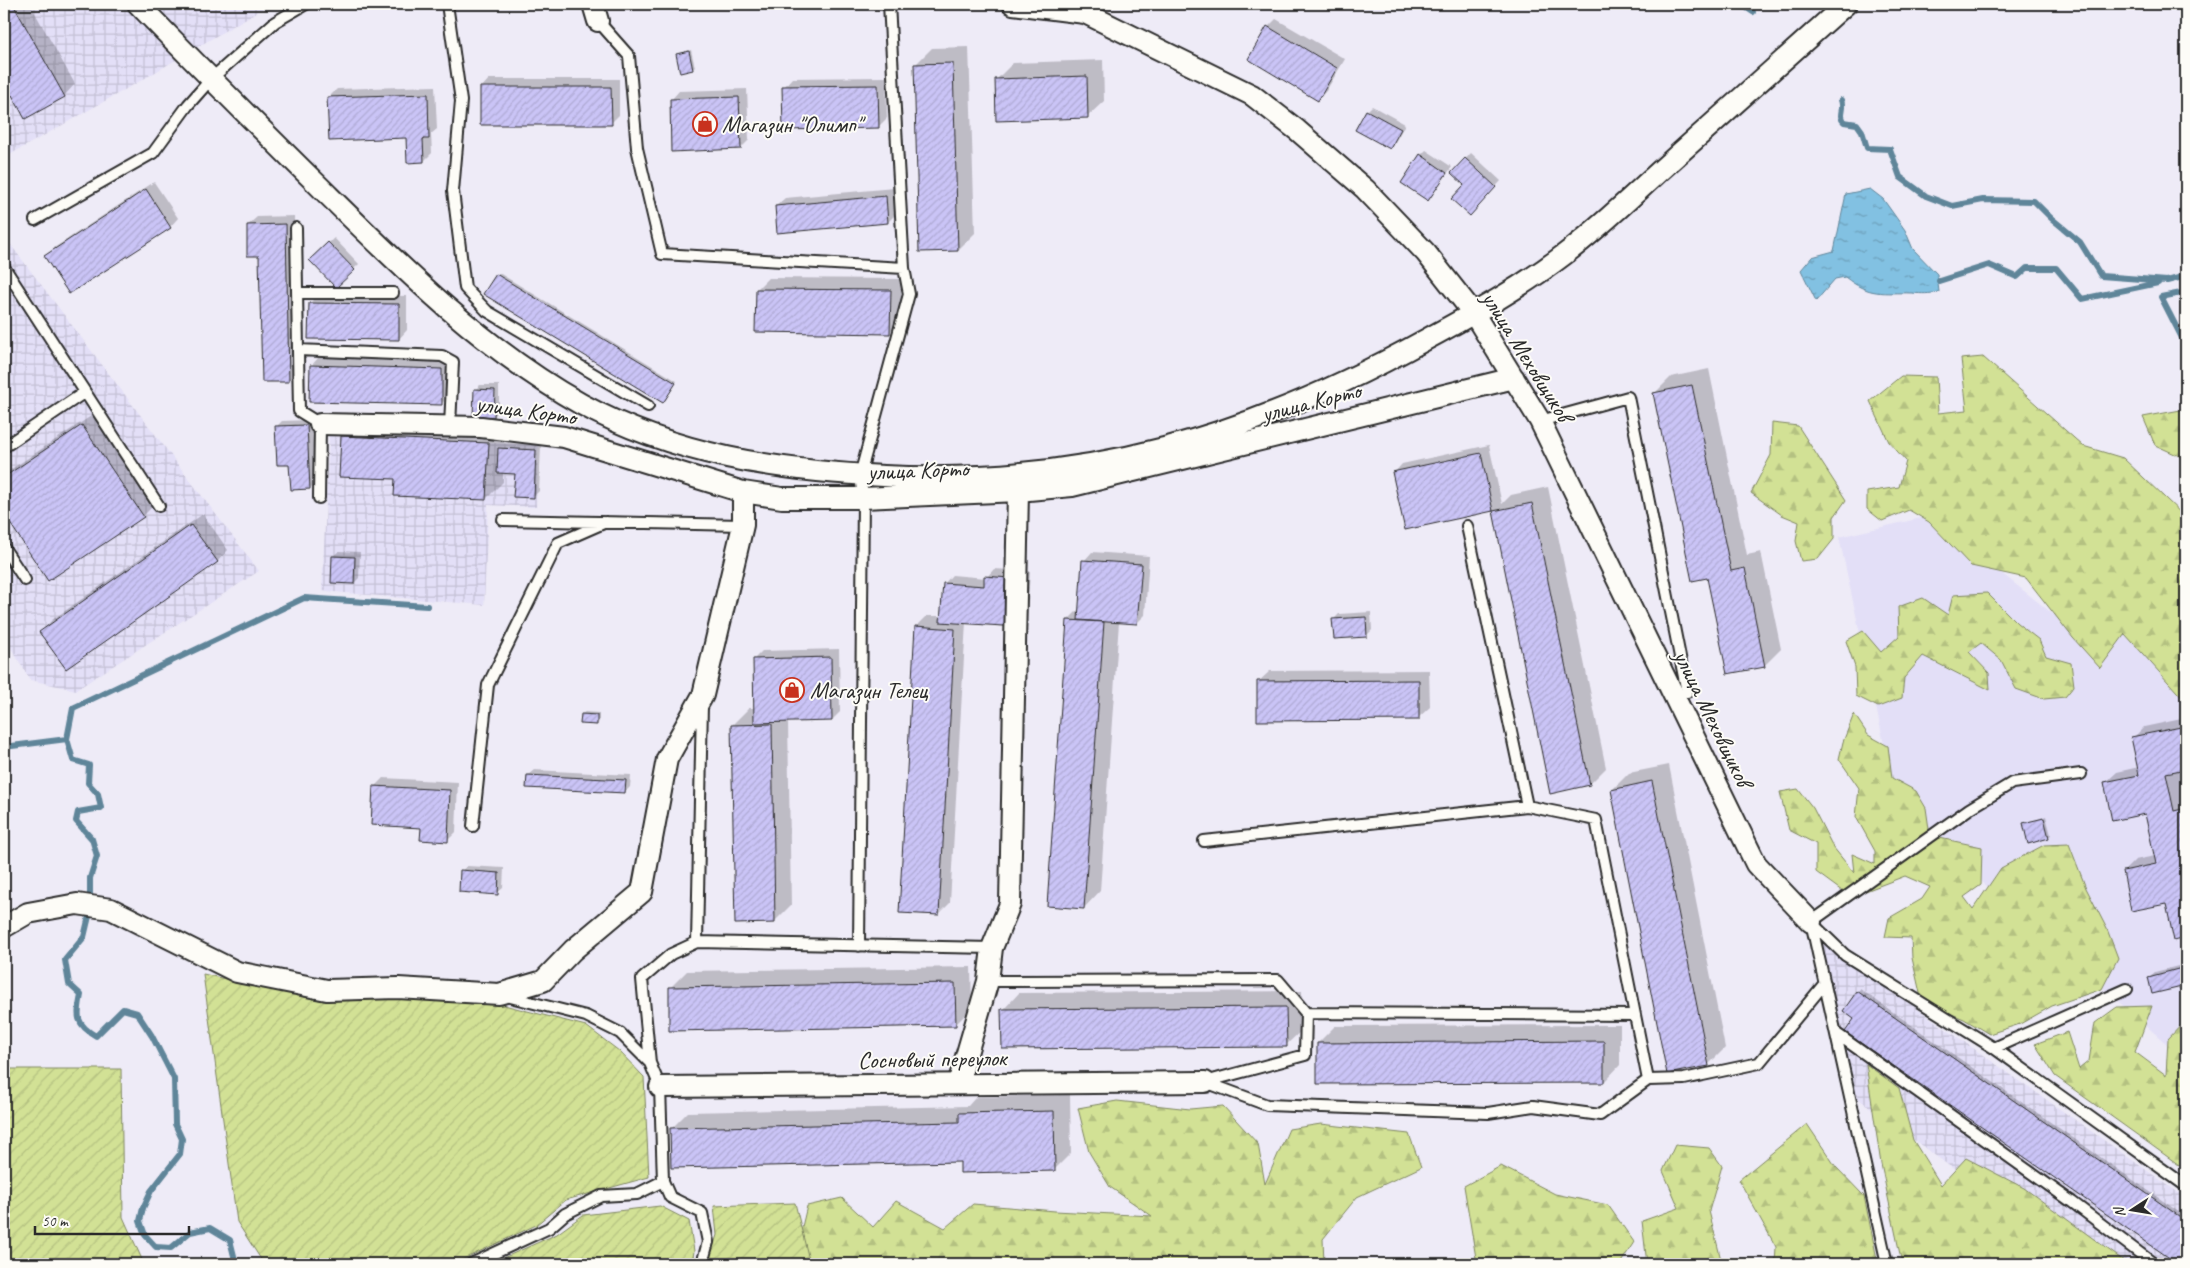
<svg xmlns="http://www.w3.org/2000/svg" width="2190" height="1268" font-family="Caveat,sans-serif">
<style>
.built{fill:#e3dff7}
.industrial{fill:url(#industrial-grid)}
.forest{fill:url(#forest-firs);stroke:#7e8660}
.garden{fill:url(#garden-furrows);stroke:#7e8660}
.water{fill:url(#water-ripples);stroke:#5f8599}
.shadow{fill:#0003}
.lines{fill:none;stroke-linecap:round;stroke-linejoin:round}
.stream{stroke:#5f8599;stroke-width:6}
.building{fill:url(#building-hatch);stroke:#2b2b2b}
.lane-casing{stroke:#2b2b2b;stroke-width:14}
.street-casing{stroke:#2b2b2b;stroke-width:24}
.lane{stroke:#fdfcf7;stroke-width:10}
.street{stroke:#fdfcf7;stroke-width:20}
.labels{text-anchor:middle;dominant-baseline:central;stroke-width:4;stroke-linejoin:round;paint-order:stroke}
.poi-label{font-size:24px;fill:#2b2b2b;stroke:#fdfcf7;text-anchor:start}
.street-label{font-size:24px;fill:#2b2b2b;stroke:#fdfcf7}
</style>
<defs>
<pattern id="industrial-grid" width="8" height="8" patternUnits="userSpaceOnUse" patternTransform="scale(1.25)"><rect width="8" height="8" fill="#e3dff7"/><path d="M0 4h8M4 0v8" fill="none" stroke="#c3c0d4"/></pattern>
<pattern id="forest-firs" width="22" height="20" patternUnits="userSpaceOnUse" patternTransform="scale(1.25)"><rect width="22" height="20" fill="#d2e195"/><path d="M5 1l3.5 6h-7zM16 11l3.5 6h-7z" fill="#b4c181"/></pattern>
<pattern id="garden-furrows" width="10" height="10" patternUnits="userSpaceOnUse" patternTransform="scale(1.25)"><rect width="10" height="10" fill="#d2e195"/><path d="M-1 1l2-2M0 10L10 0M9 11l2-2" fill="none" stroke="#b4c181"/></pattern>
<pattern id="water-ripples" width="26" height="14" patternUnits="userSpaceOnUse" patternTransform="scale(1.25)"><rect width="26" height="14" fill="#82c1e2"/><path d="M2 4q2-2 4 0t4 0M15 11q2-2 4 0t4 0" fill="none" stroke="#6b9db7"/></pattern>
<pattern id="building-hatch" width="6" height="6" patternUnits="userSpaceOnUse" patternTransform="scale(1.25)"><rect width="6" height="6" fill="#cac4f6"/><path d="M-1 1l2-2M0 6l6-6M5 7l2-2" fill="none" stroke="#aea9d3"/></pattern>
</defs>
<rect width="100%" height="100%" fill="#eeebf7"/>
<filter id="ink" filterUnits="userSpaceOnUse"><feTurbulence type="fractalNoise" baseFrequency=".02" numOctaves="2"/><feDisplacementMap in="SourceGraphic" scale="10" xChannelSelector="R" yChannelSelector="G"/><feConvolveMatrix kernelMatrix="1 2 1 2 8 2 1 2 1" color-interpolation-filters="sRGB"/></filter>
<g filter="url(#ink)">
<!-- built -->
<path class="built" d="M 1930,516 L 2078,634 L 2186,631 L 2186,1050 L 2176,1052 L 1898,808 L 1839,537 Z"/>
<!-- industrial -->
<path class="industrial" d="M 4,4 L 270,4 L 142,80 L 4,158 Z
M 4,236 L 259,571 L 76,690 L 30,680 L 4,636 Z
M 329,436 L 538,445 L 536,507 L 488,505 L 484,605 L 322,591 Z
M 1821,941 L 2186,1198 L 2186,1264 L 2082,1264 L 1856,1097 Z"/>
<!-- forest -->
<path class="forest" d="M 1983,357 L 2083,446 L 2123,458 L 2186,518 L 2186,702 L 2125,634 L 2100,668 L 2073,638 L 2026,578 L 1971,566 L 1929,522 L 1909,510 L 1882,521 L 1867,509 L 1867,492 L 1899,487 L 1906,461 L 1889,442 L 1870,401 L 1901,376 L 1936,377 L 1938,413 L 1967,410 L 1961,359 Z
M 2186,409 L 2186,459 L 2155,445 L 2143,417 Z
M 1772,423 L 1798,426 L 1846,500 L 1834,517 L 1834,539 L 1818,559 L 1801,561 L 1796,541 L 1799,522 L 1782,515 L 1751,493 L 1771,455 Z
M 1987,593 L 2017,623 L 2039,640 L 2046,656 L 2071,663 L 2074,686 L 2065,697 L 2044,699 L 2016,689 L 2001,660 L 1981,643 L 1969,652 L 1989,673 L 1990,690 L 1923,656 L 1904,678 L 1902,698 L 1878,707 L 1856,696 L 1855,667 L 1846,641 L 1863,631 L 1881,652 L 1899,636 L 1898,607 L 1923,598 L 1948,615 L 1953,595 Z
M 1854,714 L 1868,735 L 1888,746 L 1892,778 L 1916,791 L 1926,808 L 1930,836 L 1982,847 L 1981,885 L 1964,897 L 1973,909 L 2001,868 L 2044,845 L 2069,844 L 2086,888 L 2107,929 L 2118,958 L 2102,989 L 2052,1006 L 2020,1024 L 1989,1034 L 1964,1019 L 1922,1002 L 1912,958 L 1911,938 L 1885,937 L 1889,918 L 1922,899 L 1930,887 L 1905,876 L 1850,897 L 1816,872 L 1816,844 L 1789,830 L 1780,792 L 1798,789 L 1813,808 L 1833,847 L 1854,873 L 1852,854 L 1875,864 L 1875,851 L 1856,817 L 1859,788 L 1839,759 L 1843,742 Z
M 2152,1006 L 2135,1052 L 2166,1075 L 2168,1039 L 2186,1020 L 2186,1170 L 2055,1076 L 2035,1044 L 2067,1032 L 2079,1069 L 2089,1061 L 2095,1023 L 2117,1007 Z
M 1866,1064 L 1899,1088 L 1913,1140 L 1941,1185 L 1966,1158 L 2024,1188 L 2128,1264 L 1902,1264 L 1881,1164 Z
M 1117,1101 L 1190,1109 L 1223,1106 L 1258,1144 L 1265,1184 L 1289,1129 L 1321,1124 L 1409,1134 L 1421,1167 L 1357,1197 L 1323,1239 L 1324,1264 L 804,1264 L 795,1256 L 807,1206 L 842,1198 L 873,1227 L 896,1201 L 945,1228 L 973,1204 L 1055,1211 L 1152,1216 L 1110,1187 L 1089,1152 L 1078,1108 Z
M 1807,1124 L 1836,1167 L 1864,1196 L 1878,1264 L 1775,1264 L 1776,1247 L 1739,1180 Z
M 1675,1145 L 1709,1148 L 1722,1166 L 1709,1211 L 1722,1264 L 1647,1264 L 1642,1221 L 1679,1208 L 1663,1171 Z
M 1501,1166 L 1555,1194 L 1608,1205 L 1634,1242 L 1620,1264 L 1477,1264 L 1464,1186 Z"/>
<!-- garden -->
<path class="garden" d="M 203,974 L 324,1001 L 397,996 L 504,1005 L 586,1026 L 619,1051 L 644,1077 L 649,1177 L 566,1200 L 536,1225 L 453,1264 L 264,1264 L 237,1222 Z
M 4,1069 L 121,1069 L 123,1217 L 144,1264 L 4,1264 Z
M 795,1203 L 810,1264 L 708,1264 L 717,1235 L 714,1206 Z
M 660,1206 L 689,1221 L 694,1251 L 692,1264 L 490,1264 L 557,1234 L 583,1215 Z"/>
<!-- water -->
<path class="water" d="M 1870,189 L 1883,199 L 1905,230 L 1913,249 L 1937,274 L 1939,292 C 1928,294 1923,294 1912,293 C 1882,292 1870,297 1845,277 L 1835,279 L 1816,301 L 1801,270 L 1812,257 L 1834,251 L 1846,194 Z"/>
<!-- shadow -->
<path class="shadow" d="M 4,4 L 30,4 L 75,84 L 64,96 L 12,93 L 4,98 Z
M 1276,19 L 1345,59 L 1326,91 L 1318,99 L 1268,27 Z
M 969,47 L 975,233 L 958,250 L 915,65 L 932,48 Z
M 691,50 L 695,67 L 693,69 L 677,55 Z
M 1103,60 L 1104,101 L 1087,117 L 996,80 L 1013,63 Z
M 886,77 L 887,118 L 878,127 L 784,87 L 792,78 Z
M 489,79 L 619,79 L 619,115 L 611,123 L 481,88 Z
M 435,86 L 437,129 L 431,134 L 432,153 L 424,161 L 407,137 L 329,97 L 337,89 Z
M 747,89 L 749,140 L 741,148 L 671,100 L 679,91 Z
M 1372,106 L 1405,124 L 1395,142 L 1390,148 L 1367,111 Z
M 1426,150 L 1452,167 L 1428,199 L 1421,155 Z
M 1471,153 L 1501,181 L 1475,209 L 1465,185 L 1453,173 Z
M 154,182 L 178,218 L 170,227 L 45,256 L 54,248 Z
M 894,188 L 896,214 L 888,222 L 776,206 L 785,198 Z
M 294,216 L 297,372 L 289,381 L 260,254 L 248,225 L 257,217 Z
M 334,238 L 359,264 L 336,286 L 311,260 Z
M 499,273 L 677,381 L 666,399 L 663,402 L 497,275 Z
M 768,278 L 901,279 L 901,321 L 890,332 L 757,289 Z
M 318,295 L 407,296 L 407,330 L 399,339 L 310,303 Z
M 319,357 L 450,361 L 450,395 L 441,404 L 311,366 Z
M 1709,369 L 1747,555 L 1761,552 L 1781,649 L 1765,665 L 1708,577 L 1654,394 L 1671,377 Z
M 480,385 L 499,385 L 499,411 L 494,416 L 475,390 Z
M 94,414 L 154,505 L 143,516 L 49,579 L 4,512 L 4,474 Z
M 312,420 L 315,483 L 310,488 L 291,463 L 276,427 L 282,421 Z
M 359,420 L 505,427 L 504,443 L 541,445 L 539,491 L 533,497 L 516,473 L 503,472 L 503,482 L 486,499 L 342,437 Z
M 1489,445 L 1502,504 L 1511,495 L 1548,487 L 1606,768 L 1590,784 L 1551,792 L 1494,510 L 1406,529 L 1394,473 L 1402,464 Z
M 203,514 L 228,550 L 217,562 L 41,632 L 52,620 Z
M 339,551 L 360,552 L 359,578 L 354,583 L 333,556 Z
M 1092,552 L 1149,556 L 1145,615 L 1137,623 L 1119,622 L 1100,891 L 1084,908 L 1068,620 L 1080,608 L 1084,561 Z
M 994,569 L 1030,571 L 1027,618 L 1018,626 L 966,622 L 950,903 L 939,914 L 916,627 L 927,616 L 942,616 L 944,584 L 952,575 L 986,578 Z
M 1371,612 L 1372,630 L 1367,635 L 1335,638 L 1333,620 L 1339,614 Z
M 839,649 L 840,712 L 832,720 L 788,721 L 791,905 L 774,922 L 732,725 L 749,708 L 755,708 L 754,659 L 762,651 Z
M 1429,670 L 1430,707 L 1418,718 L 1258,682 L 1270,671 Z
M 585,712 L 599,713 L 599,722 L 596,724 L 582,714 Z
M 2186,718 L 2186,767 L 2179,769 L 2186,800 L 2186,937 L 2175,939 L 2167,903 L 2124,871 L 2135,860 L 2155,856 L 2146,813 L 2105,783 L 2117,772 L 2139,767 L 2133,738 L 2144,727 Z
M 1669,765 L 1725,1048 L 1708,1065 L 1612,790 L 1629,773 Z
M 534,770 L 631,775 L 630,787 L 625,792 L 528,775 Z
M 383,778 L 458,782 L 456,832 L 447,841 L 422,827 L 374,787 Z
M 2046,816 L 2051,835 L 2048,837 L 2025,824 Z
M 467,866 L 504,868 L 503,888 L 497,893 L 461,871 Z
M 2186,964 L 2186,984 L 2153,993 L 2149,977 L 2155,972 Z
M 971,967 L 972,1008 L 955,1025 L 670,988 L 687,971 Z
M 1860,989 L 2186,1217 L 2186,1264 L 2180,1264 L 1847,1032 L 1856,1019 L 1857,992 Z
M 1302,991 L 1303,1029 L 1286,1045 L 1003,1010 L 1019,993 Z
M 1620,1025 L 1620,1065 L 1604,1082 L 1318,1043 L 1335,1026 Z
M 1070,1095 L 1071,1153 L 1055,1169 L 671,1129 L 688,1112 L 968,1106 L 976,1097 Z"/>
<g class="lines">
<!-- stream -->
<path class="stream" d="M 1741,4 L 1753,12 L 1748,4
M 1841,100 C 1845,109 1837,115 1844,122 L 1857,124 L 1862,131 L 1867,148 L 1890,149 L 1900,177 L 1926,196 L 1952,206 L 1983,200 L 2034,201 L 2051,218 L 2080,242 L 2101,276 L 2167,281 L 2186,276
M 1939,281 L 1989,265 L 2017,277 L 2027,268 L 2056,268 L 2082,299 L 2158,283
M 2186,292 L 2161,297 L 2182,338 L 2186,339
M 67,739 L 73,708 L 304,598 L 427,606
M 4,747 L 67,739 L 73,760 L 89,765 L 88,783 L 98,794 L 101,808 L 78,812 L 76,821 L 92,839 L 97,856 L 90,878 L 90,912 L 84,937 L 65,960 L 69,984 L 81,995 C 77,1016 75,1024 96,1036 L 123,1009 L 137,1013 L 152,1036 L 174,1079 L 175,1124 L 182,1139 L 180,1154 L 151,1191 L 143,1208 L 140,1221 L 145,1235 L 156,1247 L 171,1248 L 190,1232 L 210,1228 L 230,1240 L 236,1264"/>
</g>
<!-- building -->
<path class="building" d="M 4,4 L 13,4 L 65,97 L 25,119 L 12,95 L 4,100 Z
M 1267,26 L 1337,68 L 1318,101 L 1248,59 Z
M 689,51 L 693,70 L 680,73 L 676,54 Z
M 953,63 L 958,251 L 919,252 L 914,64 Z
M 1087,76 L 1088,118 L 996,121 L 995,79 Z
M 878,85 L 879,128 L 783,130 L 782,86 Z
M 480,87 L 611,87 L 612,125 L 480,125 Z
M 428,94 L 429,139 L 423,139 L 424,162 L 407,163 L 406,138 L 329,141 L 327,97 Z
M 739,97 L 741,149 L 671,152 L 670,99 Z
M 1366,110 L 1401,129 L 1390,149 L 1355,130 Z
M 1420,154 L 1447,173 L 1428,201 L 1401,183 Z
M 1465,158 L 1496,187 L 1470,216 L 1451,199 L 1464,185 L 1451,173 Z
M 146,189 L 171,228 L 69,294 L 44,256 Z
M 886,196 L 888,223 L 777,233 L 775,206 Z
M 286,224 L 289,382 L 262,382 L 259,256 L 247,256 L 247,225 Z
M 328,242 L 355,270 L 336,288 L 309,260 Z
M 496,274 L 676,383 L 663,403 L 483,294 Z
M 756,289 L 891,290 L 890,334 L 755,332 Z
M 309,303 L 399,304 L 399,340 L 308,339 Z
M 310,365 L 442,369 L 442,405 L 309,402 Z
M 1692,385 L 1731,571 L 1745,568 L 1765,667 L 1727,674 L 1707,578 L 1692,581 L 1653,393 Z
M 474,389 L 495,390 L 494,417 L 473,417 Z
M 82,425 L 144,517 L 48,581 L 4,514 L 4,477 Z
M 307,425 L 310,489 L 291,490 L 289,465 L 277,465 L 275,426 Z
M 341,436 L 489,443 L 486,500 L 394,496 L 395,479 L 339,477 Z
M 498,448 L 536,450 L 534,498 L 513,497 L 515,474 L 497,473 Z
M 1481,453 L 1493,511 L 1405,530 L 1392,472 Z
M 1532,503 L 1590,785 L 1550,794 L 1493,511 Z
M 191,525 L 218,562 L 66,669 L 39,632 Z
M 332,556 L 355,557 L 354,584 L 331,583 Z
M 1082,560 L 1142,564 L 1137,624 L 1078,620 Z
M 984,576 L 1022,579 L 1019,627 L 940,622 L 943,583 L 984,586 Z
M 1366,617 L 1367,637 L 1334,639 L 1332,619 Z
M 1067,620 L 1104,622 L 1084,909 L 1047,906 Z
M 915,626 L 955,629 L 939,915 L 899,913 Z
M 831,657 L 832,721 L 754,723 L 753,659 Z
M 1419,680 L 1419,720 L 1257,721 L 1257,681 Z
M 581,714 L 597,715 L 597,725 L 580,724 Z
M 772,724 L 775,923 L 735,924 L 731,725 Z
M 2186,726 L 2186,769 L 2166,773 L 2174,811 L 2186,808 L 2186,854 L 2184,854 L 2186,865 L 2186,938 L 2174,941 L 2166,904 L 2131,911 L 2123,871 L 2156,864 L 2145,814 L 2112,821 L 2104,782 L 2139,775 L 2131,737 Z
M 527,775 L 626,780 L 625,793 L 526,788 Z
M 1652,781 L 1709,1066 L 1667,1074 L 1611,790 Z
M 373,786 L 450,790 L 448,842 L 420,840 L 421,828 L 371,825 Z
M 2044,818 L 2049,838 L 2028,844 L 2023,823 Z
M 460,870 L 499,873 L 498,895 L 459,892 Z
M 2182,968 L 2186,986 L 2152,994 L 2148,977 Z
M 955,983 L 956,1026 L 669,1031 L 669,987 Z
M 1857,991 L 2186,1221 L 2186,1264 L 2178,1264 L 1845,1032 L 1854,1019 L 1843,1011 Z
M 1286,1007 L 1287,1047 L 1002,1049 L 1001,1009 Z
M 1604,1041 L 1604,1083 L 1317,1084 L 1317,1043 Z
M 1054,1111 L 1055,1171 L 960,1173 L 960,1162 L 671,1168 L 670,1128 L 959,1122 L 959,1113 Z"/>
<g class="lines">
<defs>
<path id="lane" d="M 447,4 L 461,101 L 453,191 L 465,288 L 487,311 L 648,406
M 598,21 L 629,56 L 637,148 L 662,254 L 904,268
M 35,220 L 153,153 L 188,105 L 211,79 L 275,22 L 306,4
M 296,228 L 299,411 L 320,424 L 319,498
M 4,267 L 159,506
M 297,293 L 393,293
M 298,350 L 442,356 L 453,362 L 450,426
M 1540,421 L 1628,397 L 1687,692
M 4,447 L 85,392
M 503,520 L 743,525
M 1467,526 L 1527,806 L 1596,820 L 1648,1080
M 4,548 L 25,580
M 702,705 L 697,942 L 992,948
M 473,826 L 488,685 L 558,543 L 606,522
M 1204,841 L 1527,806
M 1812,923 L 1845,955 L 1994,1048 L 2186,1186
M 859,946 L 863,498 L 860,475 L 909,294 L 904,268 L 889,4
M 988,981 L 1278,980 L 1306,1013 L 1635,1015
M 506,996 L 586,1016 L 620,1033 L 650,1063 L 660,1087 L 663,1181 L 670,1197 L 702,1213 L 708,1242 L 702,1264
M 1837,1034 L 2072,1202 L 2154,1264
M 1994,1048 L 2127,989
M 650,1063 L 642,979 L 671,954 L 697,942
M 1205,1082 L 1267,1105 L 1488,1113 L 1533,1106 L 1600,1115 L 1648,1080 L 1684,1079 L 1759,1063 L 1825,983
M 1205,1082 L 1305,1055 L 1306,1013
M 471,1264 L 549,1228 L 565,1214 L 601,1196 L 637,1194 L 663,1181
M 1887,1264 L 1811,922 L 1969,809 L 2012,783 L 2081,774"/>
<path id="street" d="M 138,4 C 199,67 261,129 324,191 C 404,270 482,348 581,404 C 674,455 779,471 884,476 C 1086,486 1252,436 1427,339 C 1475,313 1522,287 1565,254 C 1603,225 1637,191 1672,160 C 1730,108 1788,56 1846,4
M 593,4 L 598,21
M 1013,4 L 1085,13 L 1252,95 L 1297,130 L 1365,189 L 1426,253 L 1474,314 L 1540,421 L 1756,864 L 1811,922
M 320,424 L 481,427 L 564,437 L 743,492 L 782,498 L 863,498 L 1018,491 L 1072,486 L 1514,378
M 4,927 L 28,913 L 77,904 L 111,909 L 237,972 L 327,990 L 398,988 L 499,994 L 543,981 L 573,950 L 642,892 L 667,759 L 703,695 L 743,525 L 743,492
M 958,1084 L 988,981 L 992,948 L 1010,904 L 1018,491
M 660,1087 L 1205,1082"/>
</defs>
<!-- lane casing -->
<use href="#lane" class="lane-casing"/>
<!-- street casing -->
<use href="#street" class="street-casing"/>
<!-- lane -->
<use href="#lane" class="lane"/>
<!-- street -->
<use href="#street" class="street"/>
</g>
</g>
<!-- icons -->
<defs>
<symbol id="shop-ring" viewBox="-11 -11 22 22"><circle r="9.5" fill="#fdfcf7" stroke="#c8321e" stroke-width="1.5"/><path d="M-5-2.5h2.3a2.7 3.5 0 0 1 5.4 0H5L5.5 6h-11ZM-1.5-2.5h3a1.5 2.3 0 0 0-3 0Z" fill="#c8321e"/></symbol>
</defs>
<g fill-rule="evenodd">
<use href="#shop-ring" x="691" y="110" width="28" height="28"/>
<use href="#shop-ring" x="778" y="676" width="28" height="28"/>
</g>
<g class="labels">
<!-- poi labels -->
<g class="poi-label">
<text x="722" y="124">Магазин "Олимп"</text>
<text x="810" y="690">Магазин Телец</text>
</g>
<!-- street labels -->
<g class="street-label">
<text transform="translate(1527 356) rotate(58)">улица Меховщиков</text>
<text transform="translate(1311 402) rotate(-14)">улица Корто</text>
<text transform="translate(526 410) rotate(8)">улица Корто</text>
<text transform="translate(918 470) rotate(-2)">улица Корто</text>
<text transform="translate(1713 718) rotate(64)">улица Меховщиков</text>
<text transform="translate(932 1059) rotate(-1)">Сосновый переулок</text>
</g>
</g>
<!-- margin -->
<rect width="2190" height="1268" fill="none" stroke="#fdfcf7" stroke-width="20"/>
<rect x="10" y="10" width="2170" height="1248" fill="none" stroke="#2b2b2b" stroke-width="2" filter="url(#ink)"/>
<!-- north arrow -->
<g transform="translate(2132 1210) rotate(258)" stroke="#fdfcf7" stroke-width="4" paint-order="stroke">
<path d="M0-4L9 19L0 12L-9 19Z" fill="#2b2b2b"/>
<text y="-8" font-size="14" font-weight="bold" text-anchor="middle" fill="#2b2b2b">N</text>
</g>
<!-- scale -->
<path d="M35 1226v8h154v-8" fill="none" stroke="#2b2b2b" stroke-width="2.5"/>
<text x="42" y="1226" font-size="15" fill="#2b2b2b" stroke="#fdfcf7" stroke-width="4" paint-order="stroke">50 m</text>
</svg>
